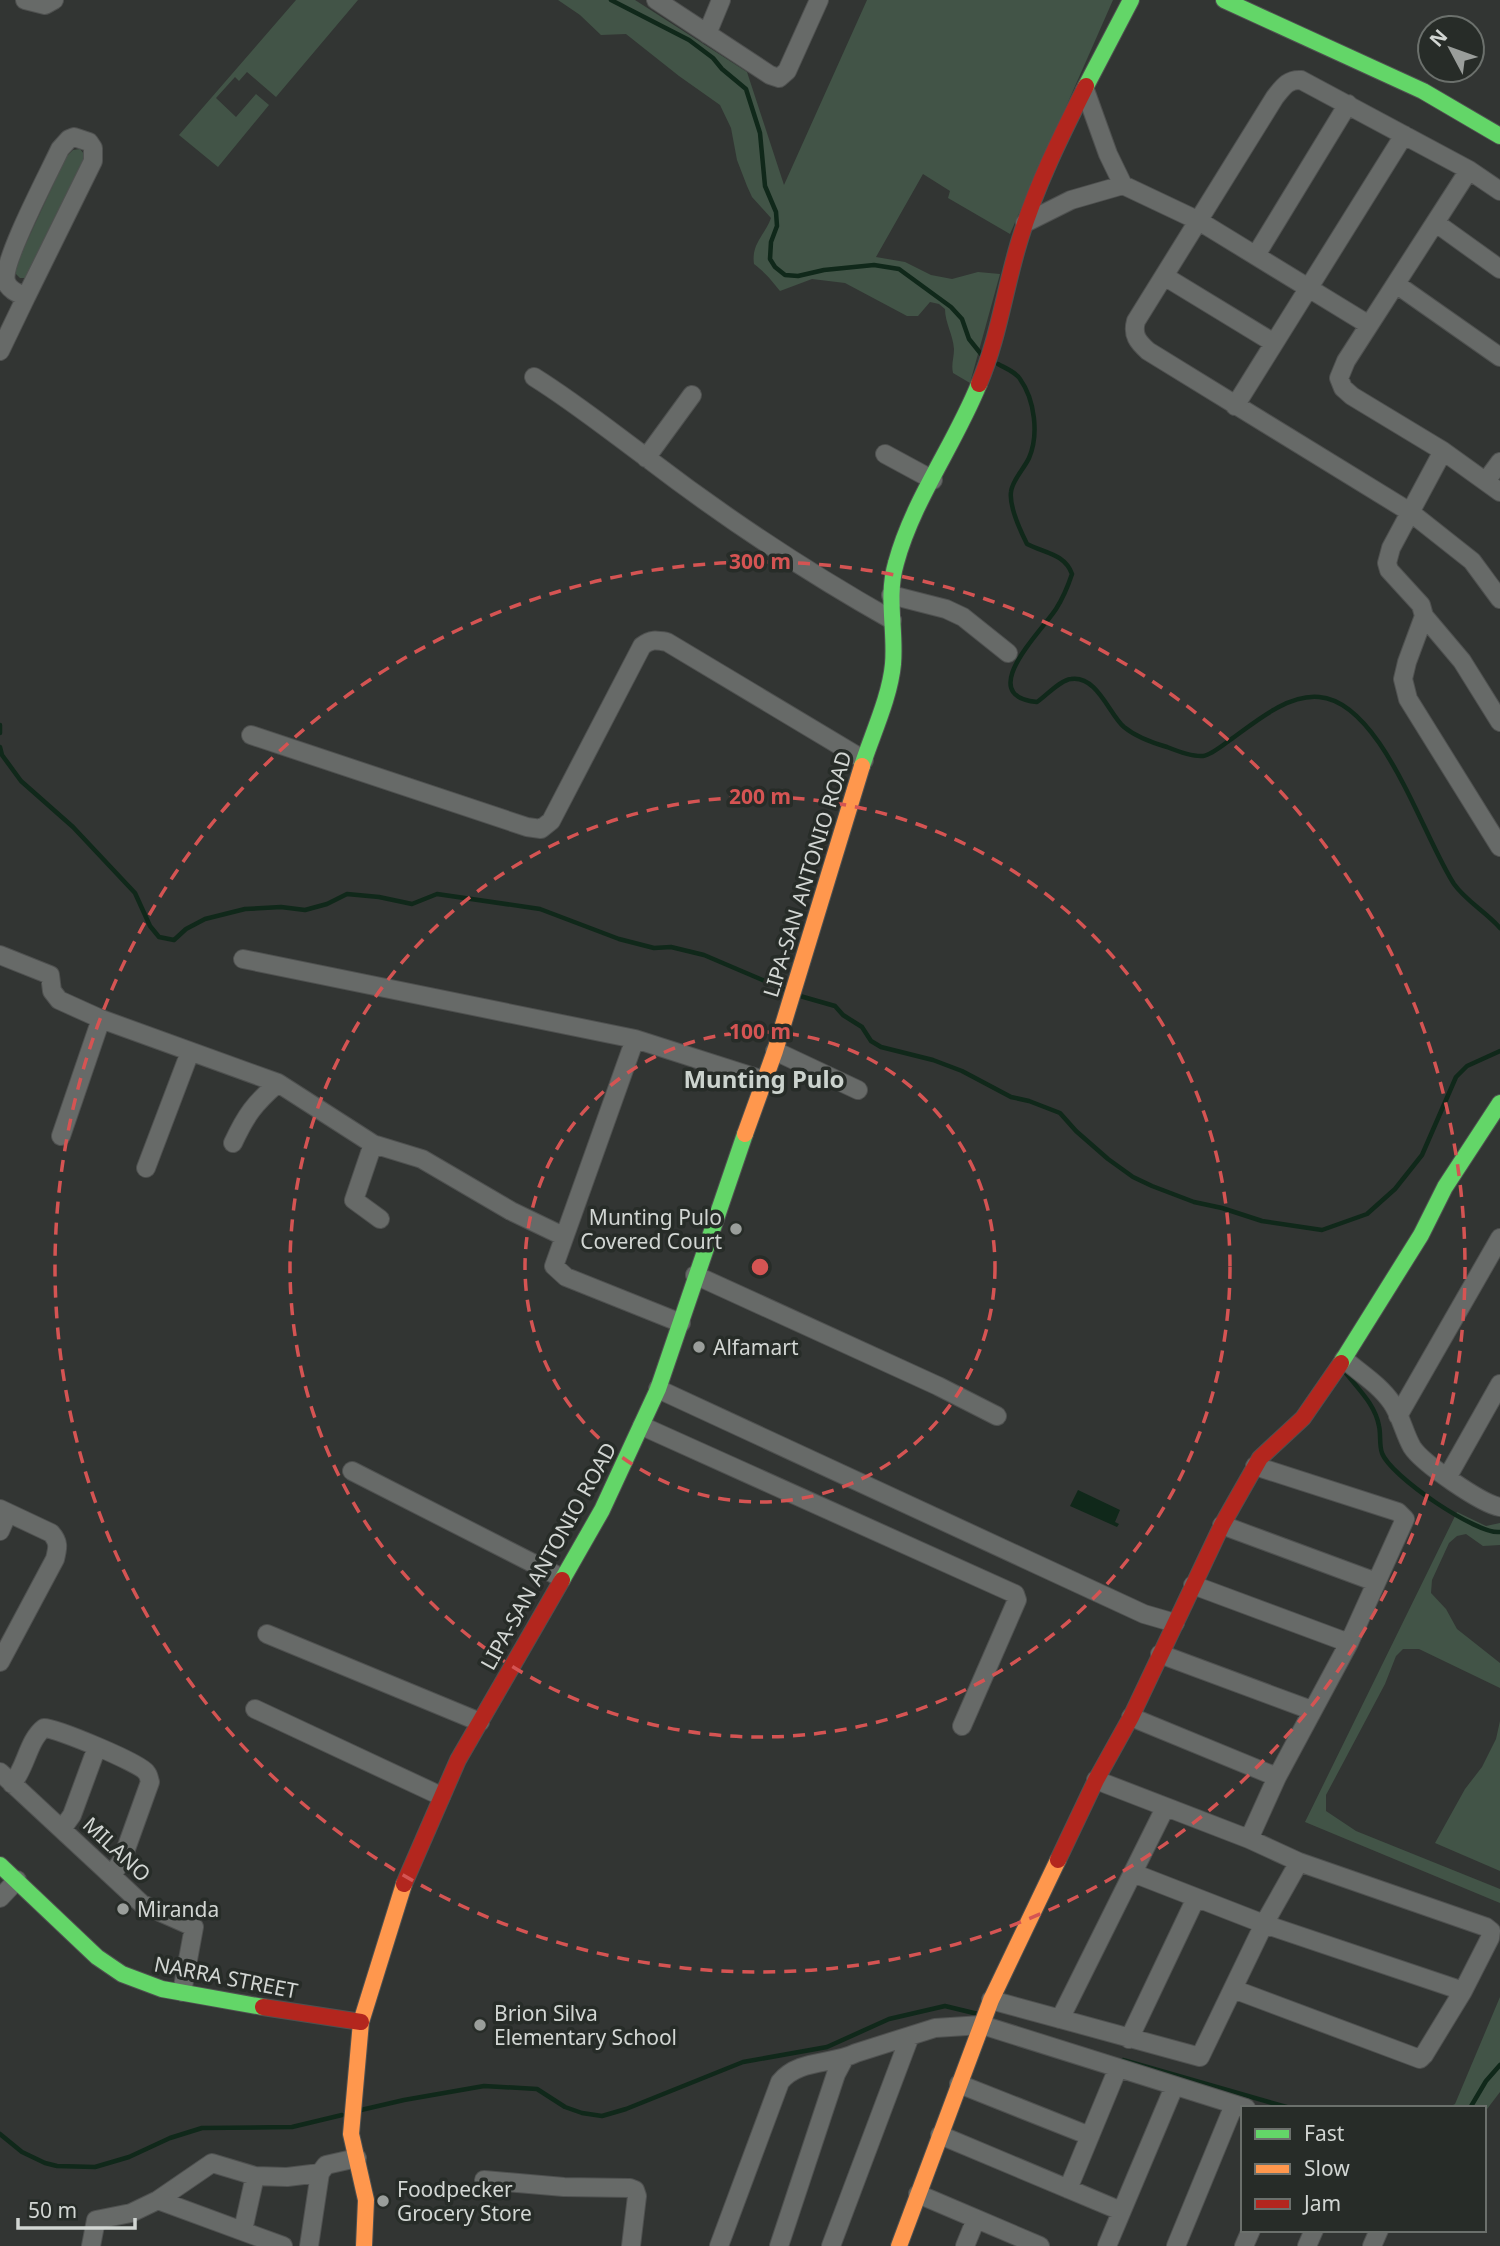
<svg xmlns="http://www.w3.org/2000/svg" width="1500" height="2246" font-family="'Noto Sans',sans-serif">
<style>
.green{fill:#425447}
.water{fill:#10281a}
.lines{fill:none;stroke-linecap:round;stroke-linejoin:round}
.stream{stroke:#10281a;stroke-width:4.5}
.street-casing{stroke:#4f5150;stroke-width:20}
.fast-casing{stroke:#4f5150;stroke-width:18}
.slow-casing{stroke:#4f5150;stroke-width:18}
.jam-casing{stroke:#4f5150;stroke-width:18}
.street{stroke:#676a68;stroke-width:18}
.fast{stroke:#63d668;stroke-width:16}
.slow{stroke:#ff974d;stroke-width:16}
.jam{stroke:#b3261e;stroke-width:16}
.ring{fill:none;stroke:#d55453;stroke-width:3.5;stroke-dasharray:12 9}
.poi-dot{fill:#9a9e9b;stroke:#272c28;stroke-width:2.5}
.labels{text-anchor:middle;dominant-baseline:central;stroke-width:7;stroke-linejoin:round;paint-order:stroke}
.street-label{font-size:21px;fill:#d2d6d3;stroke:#272c28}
.poi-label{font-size:21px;fill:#d2d6d3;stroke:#272c28;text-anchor:start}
.quarter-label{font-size:24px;font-weight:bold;fill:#ccd3ce;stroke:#272c28}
.centre{fill:#d55453;stroke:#272c28;stroke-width:3.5}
.ring-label{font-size:21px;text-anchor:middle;font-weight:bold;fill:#d55453;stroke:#272c28;stroke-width:7;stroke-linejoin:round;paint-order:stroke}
</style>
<rect width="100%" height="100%" fill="#323533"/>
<!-- green -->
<path class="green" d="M 296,0 L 358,0 L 276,97 L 247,72 L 239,81 L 235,77 L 216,98 L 236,117 L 256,94 L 269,105 L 218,167 L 179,135 Z
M 558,0 L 635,0 L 747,72 L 784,185 L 867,0 L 1113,0 L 1010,234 L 948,198 L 950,191 L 923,174 L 876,257 L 905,262 L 931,275 L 952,279 L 978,272 L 1000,274 L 970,383 L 953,373 C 951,364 954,358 954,349 C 953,334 945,323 945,309 L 939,304 L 930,302 L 918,316 L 907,316 L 845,283 L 812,279 L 780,291 C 771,280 767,274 754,264 C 751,244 765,235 771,218 L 752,197 L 747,186 L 737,160 L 731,128 L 720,105 L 679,76 L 626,34 L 601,35 L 580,15 Z
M 80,149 L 84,154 L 83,163 L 28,278 L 20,278 L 15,273 L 15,267 L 66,157 L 73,150 Z
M 1457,1512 L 1486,1526 L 1500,1523 L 1500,1545 L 1483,1546 L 1466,1534 L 1457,1536 L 1449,1543 L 1432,1580 L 1431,1593 L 1446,1609 L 1457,1629 L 1500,1663 L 1500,1688 L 1419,1649 L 1403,1649 L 1396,1656 L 1385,1684 L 1326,1795 L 1326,1811 L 1356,1831 L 1500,1889 L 1500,1903 L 1305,1822 Z
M 1500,1721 L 1500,1871 L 1435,1843 L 1465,1789 L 1482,1767 L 1496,1739 Z
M 1500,1997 L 1500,2092 L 1484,2113 L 1484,2108 L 1447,2108 L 1455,2104 Z"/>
<!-- water -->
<path class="water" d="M 1078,1490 L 1120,1510 L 1115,1522 L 1119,1524 L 1117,1527 L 1070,1506 Z"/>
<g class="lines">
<!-- stream -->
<path class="stream" d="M 611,0 L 689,40 L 713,58 L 722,69 L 746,89 L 760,133 L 765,186 L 776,212 L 777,226 L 771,242 L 770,259 L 775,267 L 785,275 L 798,276 L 824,270 L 874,265 L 899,269 L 951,307 L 962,319 L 969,339 L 981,354
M 998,364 C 1005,368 1016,372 1020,379 C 1035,400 1039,435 1029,458 C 1024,469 1012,480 1011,492 C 1009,507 1020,530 1027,544 C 1045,553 1065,554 1072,574 C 1068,586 1063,598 1056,609 C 1041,632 974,696 1037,702 C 1046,696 1060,680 1071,679 C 1097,675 1109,714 1124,727 C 1135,736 1153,743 1167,747 C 1177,751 1192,757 1203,756 C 1211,755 1223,745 1230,740 C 1254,723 1287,694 1319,697 C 1382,702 1423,837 1454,884 C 1466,901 1486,912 1500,928
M 0,725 L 0,733
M 0,747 L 2,755 L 21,781 L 73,827 L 135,893 L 150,926 L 159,937 L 174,940 L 186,929 L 205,919 L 245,909 L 281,907 L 305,910 L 327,904 L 347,894 L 379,897 L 412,904 L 437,894 L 540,909 L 619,939 L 654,948 L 671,947 L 704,955 L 786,990
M 800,996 L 835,1006 L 843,1015 L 862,1027 L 871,1041 L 881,1047 L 933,1060 L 962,1071 L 1011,1097 L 1029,1101 L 1060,1113 L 1076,1131 L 1108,1159 L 1133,1177 L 1152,1186 L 1194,1202 L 1222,1208 L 1262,1221 L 1322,1230 L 1367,1214 L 1395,1189 L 1422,1155 L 1456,1077 L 1467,1066 L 1500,1051
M 1345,1372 C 1358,1389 1375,1404 1379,1426 C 1381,1434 1379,1445 1382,1453 C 1390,1476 1477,1535 1500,1532
M 1123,2060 L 1290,2108
M 1470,2108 L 1486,2081 L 1500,2065
M 361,2110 L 404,2100 L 484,2086 L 537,2089 L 565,2107 L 582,2113 L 602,2116 L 626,2109 L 743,2062 L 827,2047 L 889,2019 L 945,2006 L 978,2014
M 0,2134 L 22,2152 L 45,2163 L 57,2166 L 95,2167 L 129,2157 L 170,2138 L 202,2128 L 292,2127 L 342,2115"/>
<defs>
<path id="street" d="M 25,0 L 45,5 L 54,0
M 656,0 L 770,75 L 779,78 L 787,71 L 819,0
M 707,34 L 721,0
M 1085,90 L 1108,154 L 1123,185 L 1199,221 L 1369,325
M 74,137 L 89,142 L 93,148 L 93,161 L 26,297 C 19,294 8,290 6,281 C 1,263 50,171 60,149 L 69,139 Z
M 1469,170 L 1346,361 L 1339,378 L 1343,388 L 1352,396 L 1443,451 L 1500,492
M 1500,191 L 1469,170 L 1301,80 C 1288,79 1283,87 1275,97 L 1136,321 C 1132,335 1138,342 1148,351 L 1410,512 L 1472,561 L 1500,599
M 1025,223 L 1071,200 L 1123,185
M 1436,223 L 1500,269
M 1256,255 L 1348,104
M 1164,276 L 1274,343
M 1396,284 L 1500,357
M 0,351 L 26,297
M 534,377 C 574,402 609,430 647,458 C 724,517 807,572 892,620
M 1235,406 L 1404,135
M 1443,451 L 1391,548 L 1387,563 L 1389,570 L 1421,605 L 1424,616 L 1407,662 L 1403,679 L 1408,699 L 1500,847
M 885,454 L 933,480
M 646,458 L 692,395
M 1486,481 L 1500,462
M 891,595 L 946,609 L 963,617 L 1008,653
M 1424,616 L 1462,661 L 1500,722
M 251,735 L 527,827 L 541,829 L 551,821 L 642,646 C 651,639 656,640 667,642 L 864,760
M 0,955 L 50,975 L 52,991 L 59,1000 L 101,1019 L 278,1083 L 373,1144 L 422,1159 L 511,1211 L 563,1236
M 243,959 L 635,1039 L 763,1080
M 635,1039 L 554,1266 L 566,1277 L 681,1323
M 775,1051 L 858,1090
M 61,1136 L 101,1019
M 233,1143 C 246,1115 254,1104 278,1083
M 373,1144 L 354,1200 L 380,1219
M 146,1168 L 190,1052
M 695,1275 L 938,1386 L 997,1416
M 1344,1359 C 1360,1373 1380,1385 1392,1403 C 1401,1416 1404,1433 1412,1447 C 1422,1463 1482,1504 1500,1507
M 658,1389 L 1144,1614 L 1175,1623
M 1398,1416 L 1500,1238
M 642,1426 L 1015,1594 L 1017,1600 L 962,1726
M 352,1471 L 562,1578
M 1448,1476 L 1500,1384
M 0,1509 L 51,1533 C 59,1542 58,1547 55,1559 L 0,1662
M 1222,1525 L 1376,1582
M 0,1531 L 8,1513
M 1193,1585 L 1349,1643
M 267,1634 L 480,1722
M 1160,1654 L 1311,1710
M 255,1709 L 441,1796
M 1131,1717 L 1277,1777
M 0,1772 L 142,1904 L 194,1927 L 182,1992
M 1096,1780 L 1249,1839 L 1299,1862 L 1486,1927 L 1491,1931 L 1490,1938 L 1463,1991 L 1424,2055 L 1420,2059 L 1233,1989
M 12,1784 C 26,1768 28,1740 44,1728 C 56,1728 140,1763 146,1772 C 149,1775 149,1779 150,1782 L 122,1860 L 112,1875
M 62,1829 L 72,1815 L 97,1747
M 1249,1839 L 1277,1777 L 1349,1643 L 1405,1519 L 1398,1512 L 1255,1466
M 1133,1873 L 1264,1924 L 1463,1991
M 0,1898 L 17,1880
M 991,2000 L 1200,2057 L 1264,1924 L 1299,1862
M 1060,2019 L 1165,1808
M 1129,2039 L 1196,1898
M 959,2084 L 1090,2136
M 940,2135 L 1121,2211
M 484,2180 L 564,2187 L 630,2188 L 635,2190 L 637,2196 L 631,2246
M 1068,2189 L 1118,2068
M 918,2194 L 1040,2246
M 158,2200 L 283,2246
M 243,2230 L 255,2176
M 91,2246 L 96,2220 L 131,2213 L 158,2200 L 212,2163 L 255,2176 L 287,2177 L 320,2173 L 326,2165 L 357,2158
M 309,2246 L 320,2173
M 719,2246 L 780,2082 C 798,2059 832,2065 856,2053 L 935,2028 L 982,2025 L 1246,2108
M 779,2246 L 836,2074 L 844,2059
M 831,2246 L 910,2036
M 965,2246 L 976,2219
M 1107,2246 L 1174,2087
M 1176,2246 L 1234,2105
M 1244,2246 L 1251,2230
M 1307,2246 L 1314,2230
M 1372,2246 L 1379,2230"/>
<path id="fast" d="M 1224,0 L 1423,91 L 1500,136
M 1086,86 L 1131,0
M 862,766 C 872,735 890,697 893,664 C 896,630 886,597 896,563 C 913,500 955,444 979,384
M 1341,1363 L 1421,1235 L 1445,1187 L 1500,1103
M 562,1580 L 602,1510 L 658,1389 L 745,1134
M 0,1865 L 97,1957 L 122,1974 L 162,1989 L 263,2007"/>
<path id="slow" d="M 745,1134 L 775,1051 L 862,766
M 364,2246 L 366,2200 L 351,2134 L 361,2022 L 404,1884
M 899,2246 L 991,2000 L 1058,1860"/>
<path id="jam" d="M 979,384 C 999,337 1005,287 1020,239 C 1036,186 1061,136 1086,86
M 1058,1860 L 1096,1780 L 1131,1717 L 1222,1525 L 1260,1458 L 1303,1418 L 1341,1363
M 404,1884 L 458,1760 L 562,1580
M 263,2007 L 361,2022"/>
</defs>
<!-- street casing -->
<use href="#street" class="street-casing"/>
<!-- fast casing -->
<use href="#fast" class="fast-casing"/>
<!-- slow casing -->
<use href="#slow" class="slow-casing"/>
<!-- jam casing -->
<use href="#jam" class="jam-casing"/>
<!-- street -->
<use href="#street" class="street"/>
<!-- fast -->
<use href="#fast" class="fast"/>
<!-- slow -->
<use href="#slow" class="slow"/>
<!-- jam -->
<use href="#jam" class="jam"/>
</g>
<!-- distance rings -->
<g class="ring">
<circle cx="760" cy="1267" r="235"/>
<circle cx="760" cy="1267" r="470"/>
<circle cx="760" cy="1267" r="705"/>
</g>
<!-- markers -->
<g class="poi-dot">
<circle cx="736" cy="1229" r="7"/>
<circle cx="699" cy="1347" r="7"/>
<circle cx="123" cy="1909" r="7"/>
<circle cx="480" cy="2025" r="7"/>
<circle cx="383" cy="2201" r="7"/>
</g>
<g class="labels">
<!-- street labels -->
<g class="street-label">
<text transform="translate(807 874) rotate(-73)">LIPA-SAN ANTONIO ROAD</text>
<text transform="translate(548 1556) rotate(-61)">LIPA-SAN ANTONIO ROAD</text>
<text transform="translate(117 1849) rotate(43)">MILANO</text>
<text transform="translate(226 1977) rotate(11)">NARRA STREET</text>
</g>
<!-- poi labels -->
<g class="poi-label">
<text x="722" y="1217" text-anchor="end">Munting Pulo<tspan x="722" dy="24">Covered Court</tspan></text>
<text x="713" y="1347">Alfamart</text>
<text x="137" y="1909">Miranda</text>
<text x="494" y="2013">Brion Silva<tspan x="494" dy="24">Elementary School</tspan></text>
<text x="397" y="2189">Foodpecker<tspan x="397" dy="24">Grocery Store</tspan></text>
</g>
<!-- quarter labels -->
<g class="quarter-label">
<text x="764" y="1078">Munting Pulo</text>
</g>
</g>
<circle cx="760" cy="1267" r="10" class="centre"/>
<g class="ring-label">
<text x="760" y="569">300 m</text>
<text x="760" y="804">200 m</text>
<text x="760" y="1039">100 m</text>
</g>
<!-- legend -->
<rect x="1241" y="2106" width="245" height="126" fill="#272c28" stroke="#6b706c" stroke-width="2"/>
<rect x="1255" y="2129" width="35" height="10" fill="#63d668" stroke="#6b706c" stroke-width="2"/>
<text x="1304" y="2141" font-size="21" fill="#d2d6d3">Fast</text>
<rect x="1255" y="2164" width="35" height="10" fill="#ff974d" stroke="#6b706c" stroke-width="2"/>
<text x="1304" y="2176" font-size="21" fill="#d2d6d3">Slow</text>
<rect x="1255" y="2199" width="35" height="10" fill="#b3261e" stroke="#6b706c" stroke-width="2"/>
<text x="1304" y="2211" font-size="21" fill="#d2d6d3">Jam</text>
<!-- north arrow -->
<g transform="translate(1451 49) rotate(311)"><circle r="33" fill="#272c28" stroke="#6b706c" stroke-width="2"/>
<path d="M0-5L12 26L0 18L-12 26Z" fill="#9a9e9b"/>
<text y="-10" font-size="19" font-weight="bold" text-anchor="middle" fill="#d2d6d3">N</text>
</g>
<!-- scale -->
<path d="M18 2218v10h117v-10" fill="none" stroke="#d2d6d3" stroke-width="3.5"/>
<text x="28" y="2218" font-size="21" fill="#d2d6d3" stroke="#272c28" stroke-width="5" paint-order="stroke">50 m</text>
</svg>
